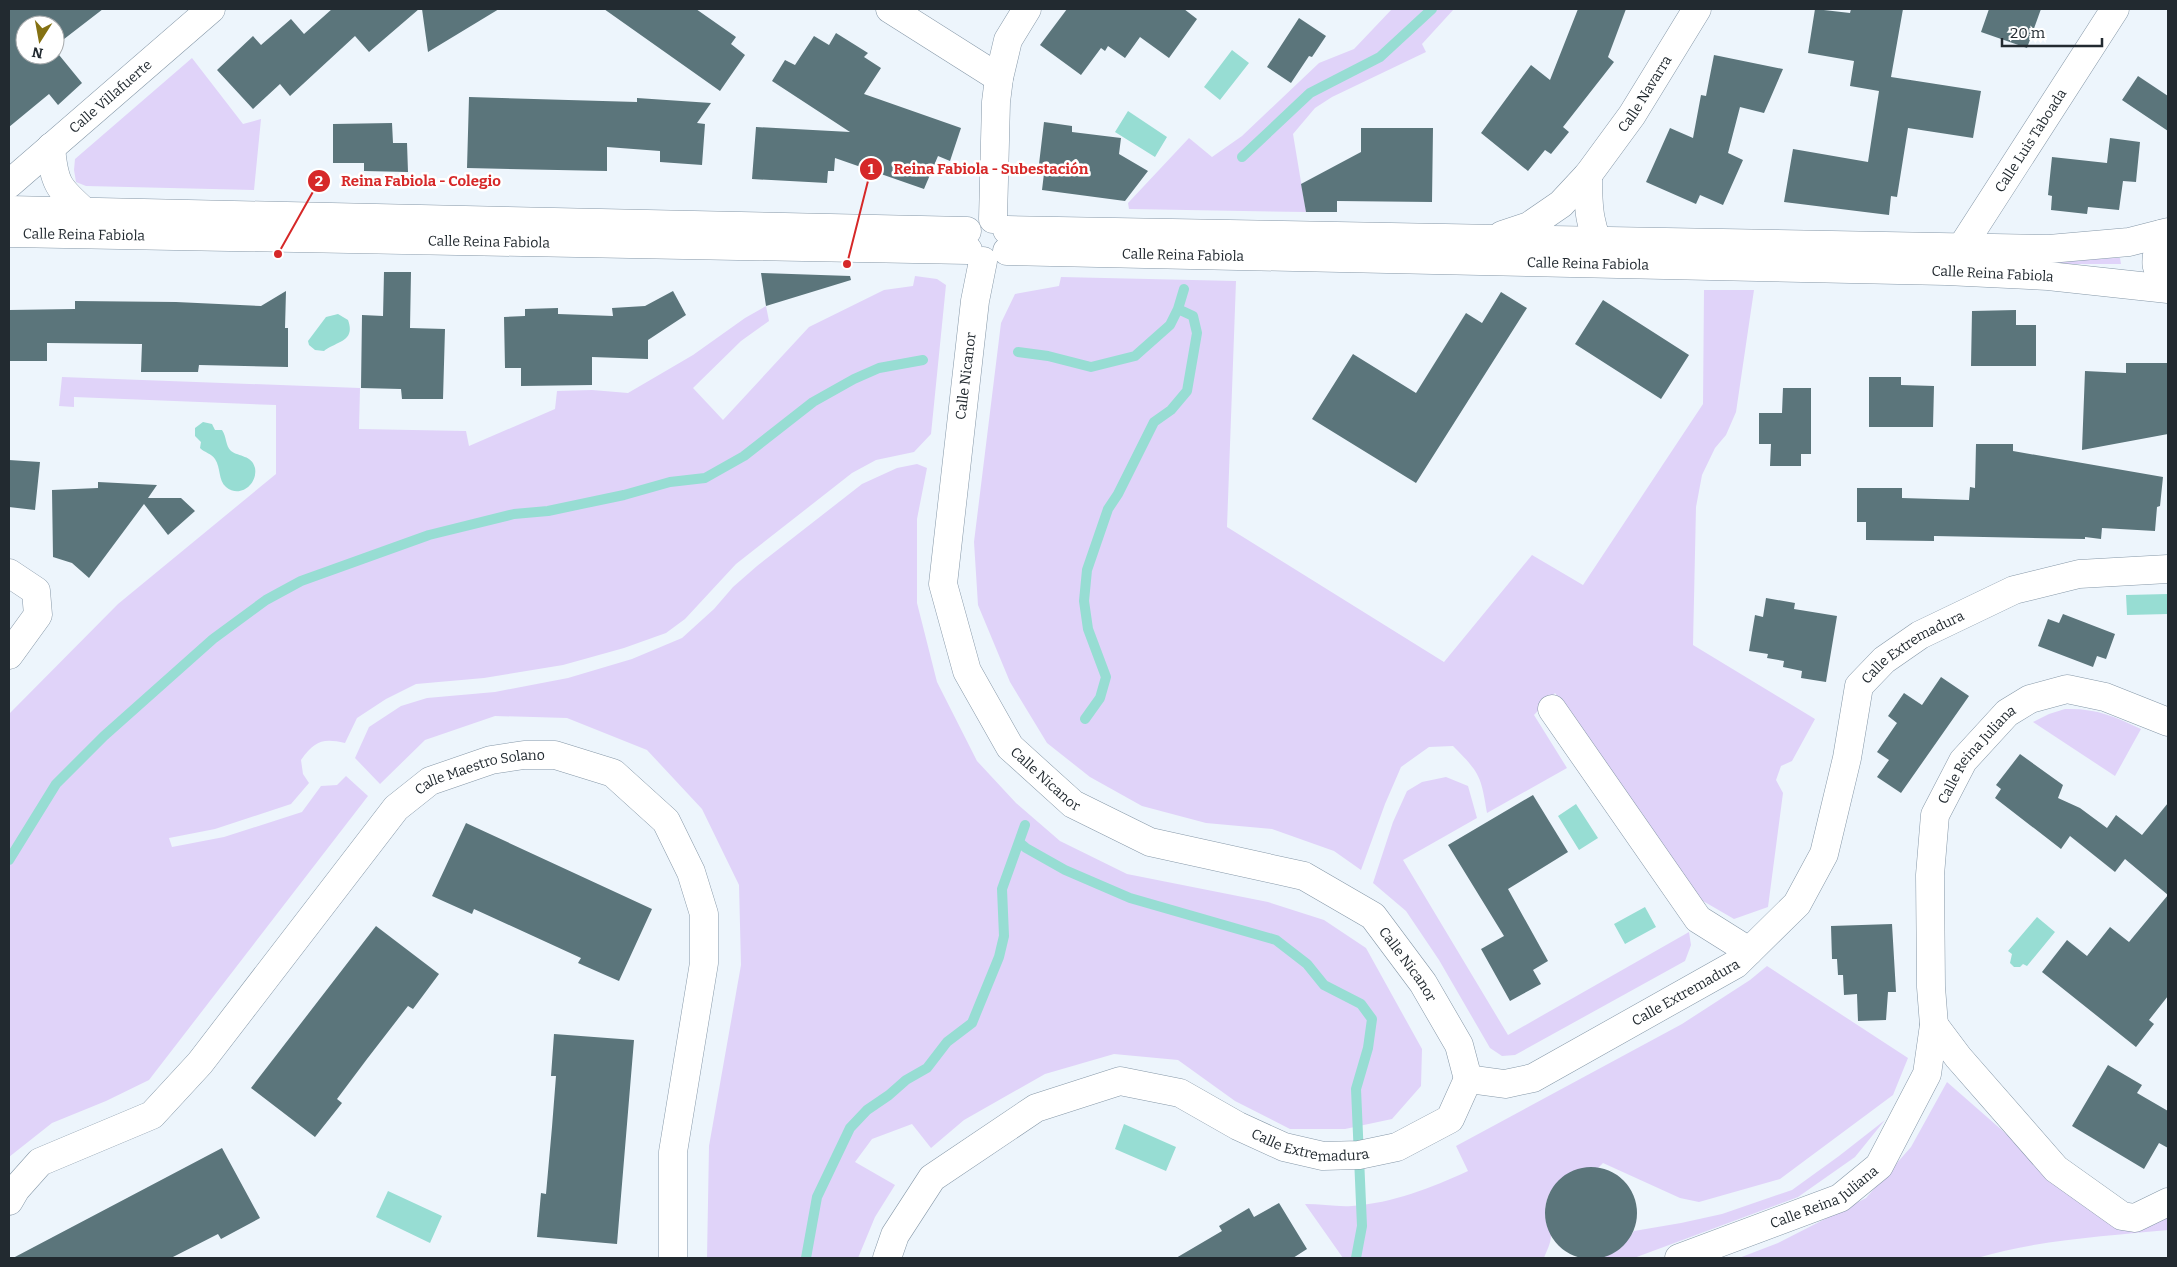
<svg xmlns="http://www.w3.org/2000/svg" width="2177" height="1267" font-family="Bitter,serif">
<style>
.green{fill:#e0d3f9}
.water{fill:#97ddd3}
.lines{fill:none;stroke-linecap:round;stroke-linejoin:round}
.stream{stroke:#97ddd3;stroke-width:10}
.building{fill:#5b757b}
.minor-casing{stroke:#8698a8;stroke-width:29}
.minor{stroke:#fff;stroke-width:28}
.labels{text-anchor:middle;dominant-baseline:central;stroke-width:5;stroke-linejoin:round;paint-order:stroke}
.street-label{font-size:14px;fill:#222a30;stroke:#fff}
.leader{fill:none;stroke:#d62828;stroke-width:2}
.callout-dot{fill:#d62828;stroke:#fff;stroke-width:2}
.mark-label{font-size:15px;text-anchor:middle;font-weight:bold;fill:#fff}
.callout-label{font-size:15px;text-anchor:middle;font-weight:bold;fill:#d62828;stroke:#fff;stroke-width:5;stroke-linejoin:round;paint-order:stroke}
</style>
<rect width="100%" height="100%" fill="#edf5fc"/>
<!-- green -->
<path class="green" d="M 1392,9 L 1454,9 L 1422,44 L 1426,52 L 1332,97 L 1315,108 L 1293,134 L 1306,212 L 1129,209 L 1128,203 L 1189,138 L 1212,157 L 1242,136 L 1319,63 L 1354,49 Z
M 192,58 L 243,124 L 261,119 L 254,190 L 86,186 L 76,182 L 74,170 L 75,159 Z
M 2120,258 L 2121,264 L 2053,264 L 2053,259 Z
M 915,276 L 937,279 L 946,285 L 931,434 L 914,452 L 876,460 L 852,473 L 736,564 L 685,619 L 666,633 L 624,648 L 563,665 L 484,678 L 416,684 L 386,699 L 357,718 L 345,743 C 322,738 315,741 301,760 L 303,774 L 309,783 L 291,804 L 215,829 L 169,838 L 172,847 L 224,837 L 302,812 L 321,786 L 337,785 L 346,776 L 368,796 L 149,1080 L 106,1101 L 52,1123 L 9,1157 L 9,714 L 118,604 L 276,474 L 276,405 L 74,397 L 74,407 L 59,406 L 62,377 L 360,388 L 359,429 L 466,431 L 469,446 L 555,409 L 557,391 L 592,390 L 628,393 L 693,355 L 745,318 L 766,306 L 769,321 L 741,341 L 693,388 L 723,420 L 809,327 L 884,290 L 913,286 Z
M 1061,277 L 1236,281 L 1227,527 L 1444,662 L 1532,555 L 1583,585 L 1703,404 L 1704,290 L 1754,290 L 1736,412 L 1726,435 L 1715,448 L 1702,475 L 1696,507 L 1693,645 L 1815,719 L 1792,761 L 1781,766 L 1776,780 L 1783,793 L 1768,907 L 1734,919 L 1703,901 L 1676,868 L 1555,693 L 1534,715 L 1567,768 L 1487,813 C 1481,776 1480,773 1453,746 L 1429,747 L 1401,767 L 1385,804 L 1361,870 L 1334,851 L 1272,829 L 1206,823 L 1142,806 L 1090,777 L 1047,743 L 1010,682 L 978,605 L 974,542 L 1001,323 L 1015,294 L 1059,286 Z
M 917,464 L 927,468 L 917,519 L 917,603 L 937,682 L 977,761 L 1016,803 L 1060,841 L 1127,874 L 1268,902 L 1324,920 L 1366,948 L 1422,1049 L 1421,1086 L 1392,1119 L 1345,1129 L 1290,1129 L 1235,1101 L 1178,1060 L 1114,1054 L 1045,1074 L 964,1120 L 931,1148 L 912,1124 L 872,1139 L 855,1162 L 895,1185 L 875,1217 L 858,1258 L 707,1258 L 709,1146 L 741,965 L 739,885 L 702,809 L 647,750 L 567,718 L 495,716 L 425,740 L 380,784 L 355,758 L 369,727 L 401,706 L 427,698 L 495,692 L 568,678 L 632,659 L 682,638 L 714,609 L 733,587 L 757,566 L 862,484 L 897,468 Z
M 2065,709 C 2095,708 2114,716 2141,729 L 2115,776 L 2033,722 L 2049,714 Z
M 1446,777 L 1468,786 L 1477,818 L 1403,860 L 1508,1035 L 1689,932 L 1691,945 L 1685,961 L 1515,1055 L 1502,1056 L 1490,1048 L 1439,960 L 1406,911 L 1373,883 L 1393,822 L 1407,791 L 1422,782 Z
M 1767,966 L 1908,1058 L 1893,1095 L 1780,1179 L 1699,1202 L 1680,1198 L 1603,1163 L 1598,1168 C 1568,1168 1540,1188 1546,1221 C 1547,1226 1551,1231 1551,1236 C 1551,1243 1546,1252 1544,1258 L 1343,1258 L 1305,1204 C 1321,1204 1337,1207 1352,1206 C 1393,1203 1431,1188 1468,1171 L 1456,1146 L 1682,1024 L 1750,980 Z
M 1947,1082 L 2101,1217 L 2168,1210 L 2168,1230 C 2106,1236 2037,1240 1977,1258 L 1739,1258 L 1778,1243 L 1866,1198 L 1911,1147 Z
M 1885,1120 L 1855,1157 L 1798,1197 L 1634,1258 L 1601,1258 C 1617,1252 1625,1245 1634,1231 L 1681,1223 L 1722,1214 L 1792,1190 L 1839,1156 Z"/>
<!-- water -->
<path class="water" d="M 1232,50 L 1249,63 L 1220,100 L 1204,87 Z
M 1128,111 L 1167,137 L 1155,157 L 1115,132 Z
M 338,314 L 348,320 C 356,342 336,341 324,351 L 315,350 L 309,345 L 308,341 L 326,317 Z
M 203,422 L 212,424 L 215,430 L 222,430 C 227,437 225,445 231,451 C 239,457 252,455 255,468 C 258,484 240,499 226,487 C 218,480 221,468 215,459 C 211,453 205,453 200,448 L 201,442 L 195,436 L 195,428 Z
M 2168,594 L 2168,614 L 2127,615 L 2126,595 Z
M 1576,804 L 1598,838 L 1579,850 L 1558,816 Z
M 1645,907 L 1656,927 L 1625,944 L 1614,924 Z
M 2037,917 L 2055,932 L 2027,966 L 2023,964 L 2020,967 L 2014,967 L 2010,963 L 2012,954 L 2008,951 Z
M 1124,1124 L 1176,1147 L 1166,1171 L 1115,1149 Z
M 388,1191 L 442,1216 L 430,1243 L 376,1217 Z"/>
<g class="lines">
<!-- stream -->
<path class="stream" d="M 1242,157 L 1310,93 L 1380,57 L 1432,9
M 1018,352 L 1048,356 L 1091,367 L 1135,356 L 1170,325 L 1178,309 L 1184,289
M 1085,719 L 1100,698 L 1106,677 L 1088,629 L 1084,601 L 1087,570 L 1108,509 L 1118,494 L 1154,422 L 1171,410 L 1187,391 L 1197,333 L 1193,316 L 1178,309
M 1019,842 L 1026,848 L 1065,870 L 1130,898 L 1276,940 L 1307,964 L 1324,985 L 1361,1004 L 1372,1019 L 1368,1048 L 1356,1089 L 1362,1226 L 1356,1258
M 9,860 L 56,784 L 104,736 L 213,639 L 266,600 L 301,581 L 429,535 L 514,514 L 548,511 L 624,495 L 670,482 L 705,478 L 744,456 L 813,402 L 854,379 L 879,368 L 923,360
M 806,1258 L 817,1197 L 850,1128 L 867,1110 L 889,1095 L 906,1080 L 927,1068 L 947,1042 L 972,1023 L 999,957 L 1004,936 L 1002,889 L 1025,825"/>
</g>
<!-- building -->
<path class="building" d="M 9,9 L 103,9 L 55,46 L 55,25 L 25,25 L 25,55 L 55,55 L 55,50 L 82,83 L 58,105 L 49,94 L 9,127 Z
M 332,9 L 419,9 L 369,52 L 355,36 L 290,96 L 280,84 L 253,109 L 217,70 L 253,36 L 261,45 L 291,19 L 304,34 Z
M 422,9 L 499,9 L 428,52 Z
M 604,9 L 696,9 L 736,37 L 731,44 L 745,55 L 720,91 Z
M 1067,9 L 1184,9 L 1197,19 L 1169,58 L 1140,37 L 1125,58 L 1108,46 L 1105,51 L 1101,48 L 1081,75 L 1040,45 Z
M 1578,9 L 1626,9 L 1608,57 L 1614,62 L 1563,127 L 1569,132 L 1551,154 L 1545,150 L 1528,171 L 1481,133 L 1531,65 L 1550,80 Z
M 1815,9 L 1850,13 L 1851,9 L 1903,9 L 1891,77 L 1981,91 L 1973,138 L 1908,128 L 1897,197 L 1891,196 L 1889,215 L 1784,202 L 1793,149 L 1868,162 L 1879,91 L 1850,86 L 1854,61 L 1808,53 Z
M 1989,9 L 2041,9 L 2027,48 L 1981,32 Z
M 1299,18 L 1326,36 L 1312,57 L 1309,56 L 1291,83 L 1267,67 Z
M 836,33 L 868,53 L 864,57 L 881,68 L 864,94 L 961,128 L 950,161 L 938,156 L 924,189 L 835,158 L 834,171 L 828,171 L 827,183 L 752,179 L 756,127 L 850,132 L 772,81 L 785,60 L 795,65 L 814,36 L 829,45 Z
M 1714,55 L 1783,69 L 1764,113 L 1740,107 L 1728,153 L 1743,160 L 1723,205 L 1700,195 L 1696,204 L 1646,182 L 1670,128 L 1693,138 L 1701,95 L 1706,96 Z
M 2138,76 L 2168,96 L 2168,131 L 2122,100 Z
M 469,97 L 637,102 L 637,98 L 711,103 L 697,123 L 705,124 L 702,165 L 660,162 L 660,151 L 607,147 L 607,171 L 467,168 Z
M 1044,122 L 1072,126 L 1072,132 L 1121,138 L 1119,154 L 1148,171 L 1125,201 L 1042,190 L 1045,165 L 1039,164 Z
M 392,123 L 393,143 L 407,143 L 408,172 L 364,171 L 364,163 L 333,163 L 333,124 Z
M 1361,128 L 1433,128 L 1432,202 L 1337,201 L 1337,212 L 1306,212 L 1301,184 L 1361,152 Z
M 2110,138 L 2140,142 L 2136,182 L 2123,181 L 2119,210 L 2088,207 L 2087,214 L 2051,210 L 2052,196 L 2048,195 L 2052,157 L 2107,163 Z
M 384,272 L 411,272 L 410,328 L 445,329 L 443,399 L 402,399 L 401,389 L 361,388 L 362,315 L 383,316 Z
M 761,273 L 850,276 L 851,280 L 766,306 Z
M 286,291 L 285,328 L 288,328 L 288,367 L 199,365 L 198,372 L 141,372 L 142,344 L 47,343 L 47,361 L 9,361 L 9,310 L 75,309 L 75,301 L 176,302 L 261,306 Z
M 673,291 L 686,315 L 648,340 L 648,359 L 592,357 L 592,385 L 521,386 L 521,368 L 505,368 L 504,317 L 525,316 L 525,309 L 558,308 L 558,314 L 613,316 L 612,308 L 645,306 Z
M 1501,292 L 1527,308 L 1416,483 L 1312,419 L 1353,354 L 1416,393 L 1466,313 L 1482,323 Z
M 1603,300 L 1689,355 L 1661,399 L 1575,344 Z
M 2016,310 L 2016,325 L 2036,325 L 2036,366 L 1971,366 L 1972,311 Z
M 2126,363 L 2168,363 L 2168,434 L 2082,450 L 2085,371 L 2126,373 Z
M 1869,377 L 1901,377 L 1901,385 L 1934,386 L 1933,427 L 1869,427 Z
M 1783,388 L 1811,388 L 1811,454 L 1801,454 L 1801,466 L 1770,466 L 1771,444 L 1759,444 L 1759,413 L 1782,413 Z
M 1976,444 L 2013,444 L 2013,451 L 2163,477 L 2160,506 L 2157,507 L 2155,531 L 2102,528 L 2101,539 L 2085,537 L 2085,539 L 1934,536 L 1934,541 L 1866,540 L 1866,522 L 1857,522 L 1857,488 L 1902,488 L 1902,498 L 1969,500 L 1970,487 L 1975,488 Z
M 9,460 L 40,462 L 35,510 L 9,507 Z
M 98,482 L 157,485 L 148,498 L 181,498 L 195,511 L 168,535 L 144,504 L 89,578 L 72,563 L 53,557 L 52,490 L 98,488 Z
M 1766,598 L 1795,603 L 1794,609 L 1837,616 L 1826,682 L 1801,678 L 1802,671 L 1783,667 L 1784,661 L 1767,658 L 1768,654 L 1749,651 L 1755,615 L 1763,617 Z
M 2063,614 L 2115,634 L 2106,659 L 2097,656 L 2093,667 L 2038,646 L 2048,619 L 2059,623 Z
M 1941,677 L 1969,696 L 1901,793 L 1877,777 L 1889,760 L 1877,752 L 1897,723 L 1888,716 L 1904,693 L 1922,705 Z
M 2020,754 L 2063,785 L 2058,798 L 2080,808 L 2107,828 L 2116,815 L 2142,835 L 2168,803 L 2168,895 L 2125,859 L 2115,872 L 2070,836 L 2061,849 L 1995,798 L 2001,789 L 1996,785 Z
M 1533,795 L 1568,852 L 1508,889 L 1548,961 L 1533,970 L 1541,984 L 1510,1001 L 1481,949 L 1504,936 L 1448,845 Z
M 466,823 L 652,909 L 619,981 L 578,963 L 581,958 L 520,930 L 474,909 L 472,914 L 432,896 Z
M 2168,895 L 2168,996 L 2149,1020 L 2154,1024 L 2136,1047 L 2042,972 L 2067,940 L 2087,956 L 2110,927 L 2129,942 Z
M 1892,924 L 1896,992 L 1888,992 L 1886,1020 L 1858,1021 L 1857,994 L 1844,995 L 1843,975 L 1838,975 L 1837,959 L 1832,959 L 1831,926 Z
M 376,926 L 439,974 L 413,1009 L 408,1006 L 367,1059 L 337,1099 L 342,1103 L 315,1137 L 251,1088 Z
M 554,1034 L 634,1040 L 617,1244 L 537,1237 L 541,1193 L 546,1194 L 552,1127 L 556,1076 L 551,1076 Z
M 2108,1065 L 2142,1085 L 2137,1093 L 2168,1111 L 2168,1148 L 2159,1143 L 2144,1169 L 2072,1126 Z
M 222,1148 L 260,1218 L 221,1239 L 218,1234 L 171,1258 L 13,1258 Z
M1545 1213a46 46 0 1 1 92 0a46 46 0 1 1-92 0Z
M 1279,1203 L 1307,1249 L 1293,1258 L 1176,1258 L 1222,1231 L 1219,1226 L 1249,1208 L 1254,1217 Z"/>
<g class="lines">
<defs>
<g id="minor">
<path d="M 890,9 L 999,78"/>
<path d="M 51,147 C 54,184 58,188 85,212"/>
<path d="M 1588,175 C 1588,203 1588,234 1608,256"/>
<path id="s1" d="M 9,184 L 211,9"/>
<path d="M 9,210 L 967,231"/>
<path d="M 993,219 L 996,102 L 999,78 L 1008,40 L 1027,9"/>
<path d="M 1007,230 L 2049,249 L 2129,242 L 2168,232"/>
<path id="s2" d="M 9,233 L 968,250"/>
<path d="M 2161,234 C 2157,259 2150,265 2168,284"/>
<path id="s3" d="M 1502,235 L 1529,226 L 1561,204 L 1588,175 L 1632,115 L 1697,9"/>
<path id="s4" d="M 1007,251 L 1946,271 L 2048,276 L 2168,289"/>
<path id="s5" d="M 1954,259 L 2115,9"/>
<path id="s6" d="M 983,261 L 975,301 L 943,584 L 967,671 L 1010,747 L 1073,804 L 1150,842 L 1304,876 L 1373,916 L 1423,983 L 1459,1045 L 1468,1079"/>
<path d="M 9,573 L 36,591 L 38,615 L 9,655"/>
<path d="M 1552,709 L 1698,919 L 1749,951"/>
<path d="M 1934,1025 L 1958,1057 L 2056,1169 L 2122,1216 L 2135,1218 L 2168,1202"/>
<path id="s7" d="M 1468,1079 L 1505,1084 L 1533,1078 L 1736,964 L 1797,904 L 1824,854 L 1847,758 L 1859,686 L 1884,660 L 1920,635 L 2014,590 L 2079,574 L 2168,569"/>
<path id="s8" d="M 9,1201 L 16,1189 L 40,1162 L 152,1115 L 200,1063 L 396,808 L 430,781 L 491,760 L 524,755 L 555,755 L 613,773 L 666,821 L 691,872 L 704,914 L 704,963 L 673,1152 L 673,1258"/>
<path id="s9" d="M 887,1258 L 895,1235 L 932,1178 L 1036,1108 L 1120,1081 L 1180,1093 L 1238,1126 L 1284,1147 L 1323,1156 L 1359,1155 L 1397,1147 L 1450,1119 L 1468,1079"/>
<path id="s10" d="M 1679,1258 L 1840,1198 L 1879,1166 L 1927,1074 L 1934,1025 L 1931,987 L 1930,875 L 1935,815 L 1963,761 L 2007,713 L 2030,699 L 2067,689 L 2105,697 L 2168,722"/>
</g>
</defs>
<!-- minor casing -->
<use href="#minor" class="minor-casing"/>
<!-- minor -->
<use href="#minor" class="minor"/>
</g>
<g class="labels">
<!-- street labels -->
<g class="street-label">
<text stroke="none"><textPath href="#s3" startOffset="206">Calle Navarra</textPath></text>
<text stroke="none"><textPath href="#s1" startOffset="134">Calle Villafuerte</textPath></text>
<text stroke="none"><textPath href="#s5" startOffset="141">Calle Luis Taboada</textPath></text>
<text stroke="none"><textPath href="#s2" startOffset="75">Calle Reina Fabiola</textPath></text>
<text stroke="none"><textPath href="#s2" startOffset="480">Calle Reina Fabiola</textPath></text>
<text stroke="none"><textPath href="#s4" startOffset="176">Calle Reina Fabiola</textPath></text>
<text stroke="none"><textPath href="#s4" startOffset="581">Calle Reina Fabiola</textPath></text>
<text stroke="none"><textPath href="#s4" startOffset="986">Calle Reina Fabiola</textPath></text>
<text transform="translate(966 376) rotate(-83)">Calle Nicanor</text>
<text stroke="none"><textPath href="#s7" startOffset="680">Calle Extremadura</textPath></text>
<text stroke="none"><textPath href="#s10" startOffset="660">Calle Reina Juliana</textPath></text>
<text stroke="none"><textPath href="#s8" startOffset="658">Calle Maestro Solano</textPath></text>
<text stroke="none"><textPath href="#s6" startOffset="551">Calle Nicanor</textPath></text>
<text stroke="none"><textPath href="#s6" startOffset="971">Calle Nicanor</textPath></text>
<text stroke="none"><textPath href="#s7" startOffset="241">Calle Extremadura</textPath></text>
<text stroke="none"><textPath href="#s9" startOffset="510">Calle Extremadura</textPath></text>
<text stroke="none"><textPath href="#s10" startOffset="158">Calle Reina Juliana</textPath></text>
</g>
</g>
<!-- callouts -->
<path class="leader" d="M847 264L871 169M278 254L319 181"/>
<g class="callout-dot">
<circle cx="847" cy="264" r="5"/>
<circle cx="278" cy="254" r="5"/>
<circle cx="871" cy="169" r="12"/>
<circle cx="319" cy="181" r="12"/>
</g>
<g class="mark-label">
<text x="871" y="174">1</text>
<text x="319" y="186">2</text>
</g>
<g class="callout-label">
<text x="991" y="174">Reina Fabiola - Subestación</text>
<text x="421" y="186">Reina Fabiola - Colegio</text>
</g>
<!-- border -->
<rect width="2177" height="1267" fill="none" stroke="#222a30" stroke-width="20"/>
<!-- north arrow -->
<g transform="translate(40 40) rotate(191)"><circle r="24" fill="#ffffff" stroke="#a7aaac"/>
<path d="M0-4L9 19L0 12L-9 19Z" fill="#847112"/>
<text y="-8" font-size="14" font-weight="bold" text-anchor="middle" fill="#222a30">N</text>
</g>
<!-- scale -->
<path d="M2002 38v8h100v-8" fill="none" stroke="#222a30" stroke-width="2.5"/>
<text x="2010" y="38" font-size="15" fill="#222a30" stroke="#ffffff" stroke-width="4" paint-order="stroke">20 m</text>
</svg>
